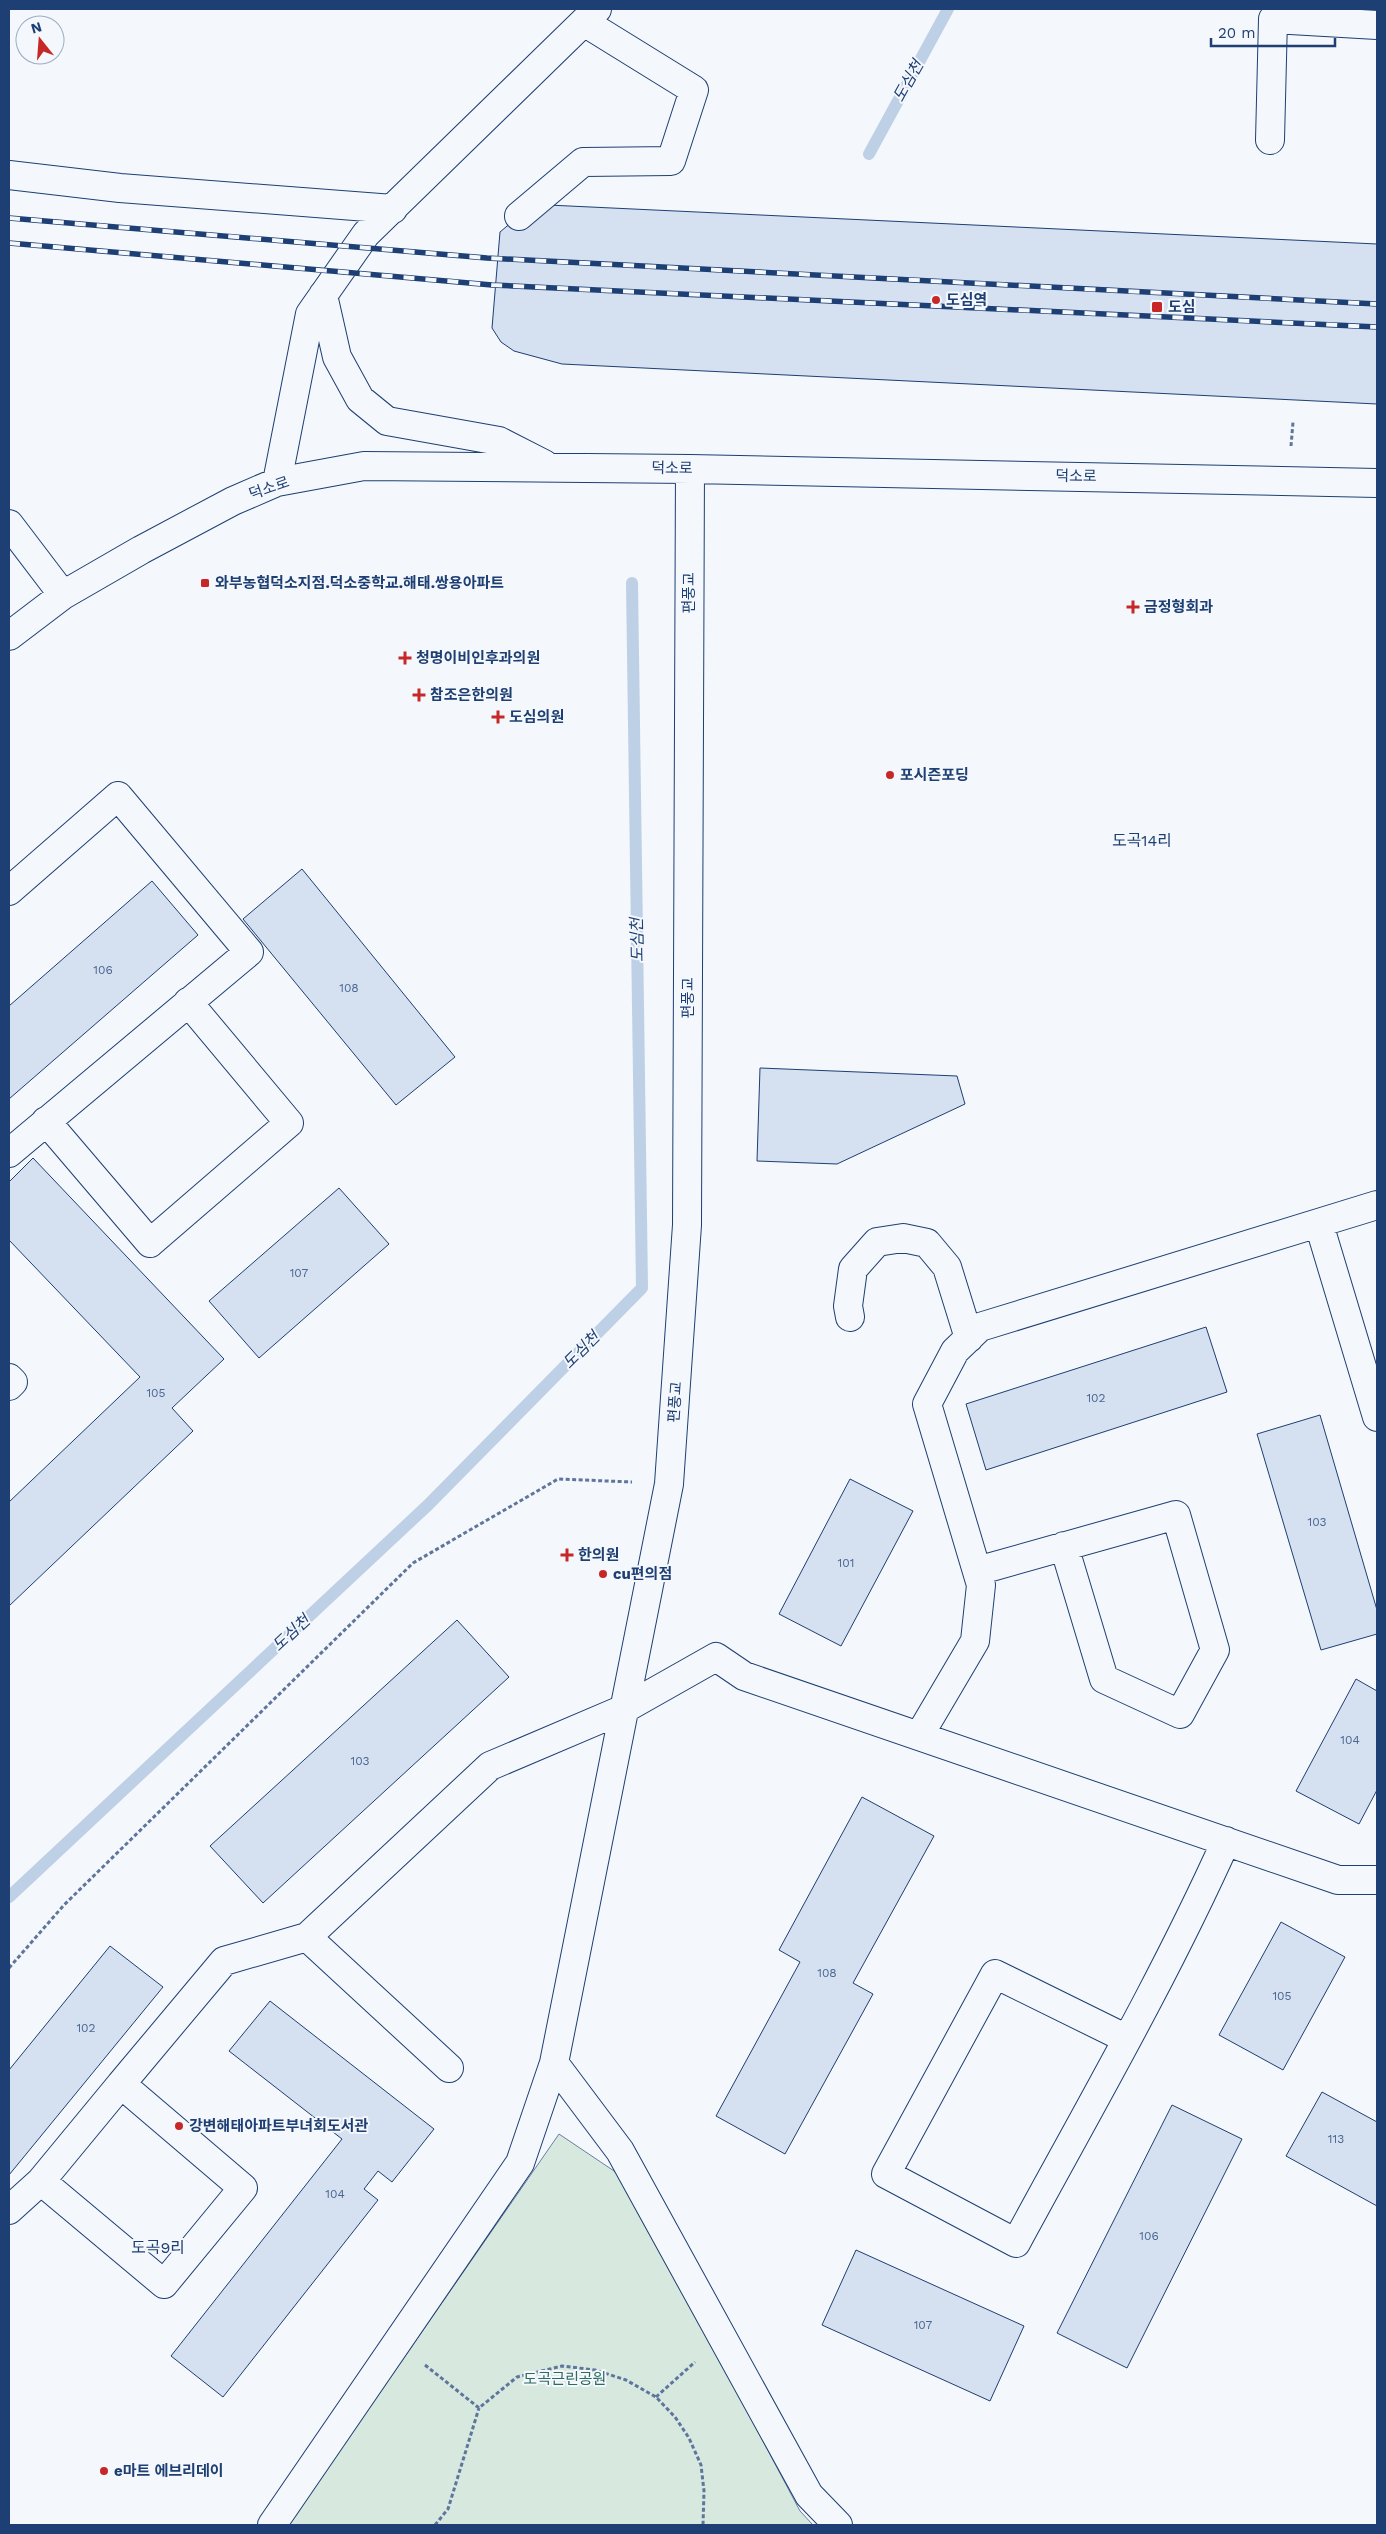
<svg xmlns="http://www.w3.org/2000/svg" width="1386" height="2534" font-family="'Work Sans','Noto Sans KR',sans-serif">
<style>
.green{fill:#d7e8df;stroke:#687fa3}
.lines{fill:none;stroke-linecap:round;stroke-linejoin:round}
.stream{stroke:#bed0e5;stroke-width:12}
.building{fill:#d5e0f0;stroke:#1d3f73}
.minor-casing{stroke:#1d3f73;stroke-width:30}
.path{stroke:#5e769c;stroke-width:3;stroke-dasharray:4 2.5;stroke-linecap:butt}
.minor{stroke:#f4f7fb;stroke-width:28}
.rail-casing{stroke:#1d3f73;stroke-width:5.5}
.rail{stroke:#f4f7fb;stroke-width:4;stroke-dasharray:11;stroke-linecap:butt}
.poi-dot{fill:#c62828;stroke:#f4f7fb;stroke-width:2}
.labels{text-anchor:middle;dominant-baseline:central;stroke-width:4;stroke-linejoin:round;paint-order:stroke}
.number-label{font-size:12px;fill:#4b6792}
.poi-label{font-size:15px;font-weight:bold;fill:#1d3f73;stroke:#f4f7fb;text-anchor:start}
.street-label{font-size:15px;fill:#1d3f73;stroke:#f4f7fb}
.park-label{font-size:15px;fill:#2c6c60;stroke:#f4f7fb}
.water-label{font-size:16px;font-style:italic;fill:#1d3f73;stroke:#f4f7fb}
.neighbourhood-label{font-size:16px;fill:#1d3f73;stroke:#f4f7fb}
</style>
<rect width="100%" height="100%" fill="#f4f7fb"/>
<!-- green -->
<path class="green" d="M 559,2134 L 623,2177 L 800,2511 L 813,2525 L 288,2525 Z"/>
<g class="lines">
<!-- stream -->
<path class="stream" d="M 869,154 L 948,9
M 9,1897 L 428,1505 L 642,1288 L 632,583"/>
</g>
<!-- building -->
<path class="building" d="M 548,205 L 1377,244 L 1377,404 L 562,364 L 514,351 L 501,342 L 492,328 L 500,232 L 519,216 Z
M 302,869 L 455,1057 L 396,1105 L 243,919 Z
M 152,881 L 198,935 L 9,1099 L 9,1006 Z
M 760,1068 L 957,1076 L 965,1104 L 837,1164 L 757,1161 Z
M 33,1158 L 224,1359 L 172,1408 L 193,1431 L 9,1606 L 9,1502 L 140,1377 L 9,1240 L 9,1182 Z
M 339,1188 L 389,1244 L 259,1358 L 209,1301 Z
M 1206,1327 L 1227,1392 L 986,1470 L 966,1404 Z
M 1320,1415 L 1377,1610 L 1377,1634 L 1321,1650 L 1257,1434 Z
M 850,1479 L 913,1511 L 841,1646 L 779,1614 Z
M 457,1620 L 509,1677 L 263,1903 L 210,1846 Z
M 1356,1679 L 1377,1691 L 1377,1790 L 1359,1824 L 1296,1791 Z
M 862,1797 L 934,1836 L 853,1983 L 873,1994 L 785,2154 L 716,2116 L 800,1962 L 779,1950 Z
M 1281,1922 L 1345,1957 L 1283,2070 L 1219,2035 Z
M 110,1946 L 163,1987 L 9,2175 L 9,2070 Z
M 270,2001 L 434,2129 L 392,2182 L 378,2171 L 364,2189 L 378,2200 L 223,2397 L 171,2356 L 342,2139 L 229,2051 Z
M 1322,2092 L 1377,2122 L 1377,2206 L 1286,2156 Z
M 1172,2105 L 1242,2139 L 1127,2368 L 1057,2333 Z
M 856,2250 L 1024,2326 L 990,2401 L 822,2325 Z"/>
<g class="lines">
<defs>
<path id="minor" d="M 1270,140 L 1273,19 L 1377,25
M 9,175 L 120,188 L 393,209
M 519,216 L 583,162 L 671,161 L 694,90 L 584,22
M 323,295 L 337,357 L 360,399 L 387,421 L 499,441 L 544,464
M 690,469 L 687,1225 L 669,1484 L 554,2063 L 620,2151 L 809,2495 L 838,2525
M 277,482 L 310,314 L 366,234 L 597,9
M 9,524 L 63,595
M 9,636 L 63,595 L 141,550 L 233,501 L 277,482 L 364,466 L 690,469 L 1377,483
M 9,891 L 118,796 L 249,952 L 9,1153
M 46,1121 L 150,1243 L 289,1123 L 188,1002
M 1319,1224 L 1377,1417
M 850,1317 L 848,1306 L 853,1269 L 877,1242 L 903,1238 L 927,1243 L 947,1267 L 969,1338
M 9,1378 L 13,1382 L 9,1386
M 977,1571 L 1176,1515 L 1215,1650 L 1180,1714 L 1104,1679 L 1064,1546
M 919,1736 L 975,1641 L 981,1585 L 927,1404 L 955,1351 L 980,1327 L 1377,1205
M 1127,2039 L 995,1974 L 886,2174 L 1016,2243 C 1088,2110 1164,1979 1226,1841
M 449,2068 L 307,1937 L 490,1766 L 624,1709 L 716,1657 L 744,1676 L 1338,1880 L 1377,1880
M 121,2084 L 41,2181 L 164,2284 L 243,2188 L 121,2084 L 224,1961 L 307,1937
M 9,2210 L 41,2181
M 272,2525 L 520,2163 L 554,2063"/>
</defs>
<!-- minor casing -->
<use href="#minor" class="minor-casing"/>
<!-- path -->
<path class="path" d="M 1291,446 L 1293,422
M 9,1968 L 64,1905 L 413,1563 L 558,1479 L 632,1482
M 425,2365 L 479,2408 L 517,2377 L 562,2366 L 595,2370 L 626,2380 L 656,2397 L 675,2417 L 689,2438 L 701,2465 L 704,2491 L 703,2525
M 656,2397 L 695,2362
M 435,2525 L 448,2509 L 479,2408"/>
<!-- minor -->
<use href="#minor" class="minor"/>
<defs>
<path id="rail" d="M 9,218 L 487,258 L 1377,304
M 9,243 L 492,285 L 1377,327"/>
</defs>
<!-- rail casing -->
<use href="#rail" class="rail-casing"/>
<!-- rail -->
<use href="#rail" class="rail"/>
</g>
<!-- markers -->
<g class="poi-dot">
<circle cx="936" cy="300" r="5"/>
<rect x="1151" y="301" width="12" height="12" rx="2.5"/>
<rect x="200" y="578" width="10" height="10" rx="2.5"/>
<path d="M1130.5 599.5h5v5h5v5h-5v5h-5v-5h-5v-5h5z"/>
<path d="M402.5 650.5h5v5h5v5h-5v5h-5v-5h-5v-5h5z"/>
<path d="M416.5 687.5h5v5h5v5h-5v5h-5v-5h-5v-5h5z"/>
<path d="M495.5 709.5h5v5h5v5h-5v5h-5v-5h-5v-5h5z"/>
<circle cx="890" cy="775" r="5"/>
<path d="M564.5 1547.5h5v5h5v5h-5v5h-5v-5h-5v-5h5z"/>
<circle cx="603" cy="1574" r="5"/>
<circle cx="179" cy="2126" r="5"/>
<circle cx="104" cy="2471" r="5"/>
</g>
<g class="labels">
<!-- number labels -->
<g class="number-label">
<text x="103" y="970">106</text>
<text x="349" y="988">108</text>
<text x="299" y="1273">107</text>
<text x="156" y="1393">105</text>
<text x="1096" y="1398">102</text>
<text x="1317" y="1522">103</text>
<text x="846" y="1563">101</text>
<text x="1350" y="1740">104</text>
<text x="360" y="1761">103</text>
<text x="827" y="1973">108</text>
<text x="1282" y="1996">105</text>
<text x="86" y="2028">102</text>
<text x="1336" y="2139">113</text>
<text x="335" y="2194">104</text>
<text x="1149" y="2236">106</text>
<text x="923" y="2325">107</text>
</g>
<!-- poi labels -->
<g class="poi-label">
<text x="946" y="300">도심역</text>
<text x="1168" y="307">도심</text>
<text x="215" y="583">와부농협덕소지점.덕소중학교.해태.쌍용아파트</text>
<text x="1144" y="607">금정형회과</text>
<text x="416" y="658">청명이비인후과의원</text>
<text x="430" y="695">참조은한의원</text>
<text x="509" y="717">도심의원</text>
<text x="900" y="775">포시즌포딩</text>
<text x="578" y="1555">한의원</text>
<text x="613" y="1574">cu편의점</text>
<text x="189" y="2126">강변해태아파트부녀회도서관</text>
<text x="114" y="2471">e마트 에브리데이</text>
</g>
<!-- street labels -->
<g class="street-label">
<text transform="translate(672 468) rotate(1)">덕소로</text>
<text transform="translate(1076 476) rotate(1)">덕소로</text>
<text transform="translate(269 488) rotate(-19)">덕소로</text>
<text transform="translate(689 593) rotate(-90)">편풍교</text>
<text transform="translate(688 998) rotate(-90)">편풍교</text>
<text transform="translate(675 1402) rotate(-86)">편풍교</text>
</g>
<!-- park labels -->
<g class="park-label">
<text x="565" y="2379">도곡근린공원</text>
</g>
<!-- water labels -->
<g class="water-label">
<text transform="translate(908 81) rotate(-61)">도심천</text>
<text transform="translate(637 940) rotate(-91)">도심천</text>
<text transform="translate(581 1350) rotate(-45)">도심천</text>
<text transform="translate(291 1633) rotate(-43)">도심천</text>
</g>
<!-- neighbourhood labels -->
<g class="neighbourhood-label">
<text x="1142" y="840">도곡14리</text>
<text x="158" y="2247">도곡9리</text>
</g>
</g>
<!-- border -->
<rect width="1386" height="2534" fill="none" stroke="#1d3f73" stroke-width="20"/>
<!-- north arrow -->
<g transform="translate(40 40) rotate(343)"><circle r="24" fill="#f4f7fb" stroke="#9eadc5"/>
<path d="M0-4L9 19L0 12L-9 19Z" fill="#c62828"/>
<text y="-8" font-size="14" font-weight="bold" text-anchor="middle" fill="#1d3f73">N</text>
</g>
<!-- scale -->
<path d="M1211 38v8h124v-8" fill="none" stroke="#1d3f73" stroke-width="2.5"/>
<text x="1218" y="38" font-size="15" fill="#1d3f73" stroke="#f4f7fb" stroke-width="4" paint-order="stroke">20 m</text>
</svg>
